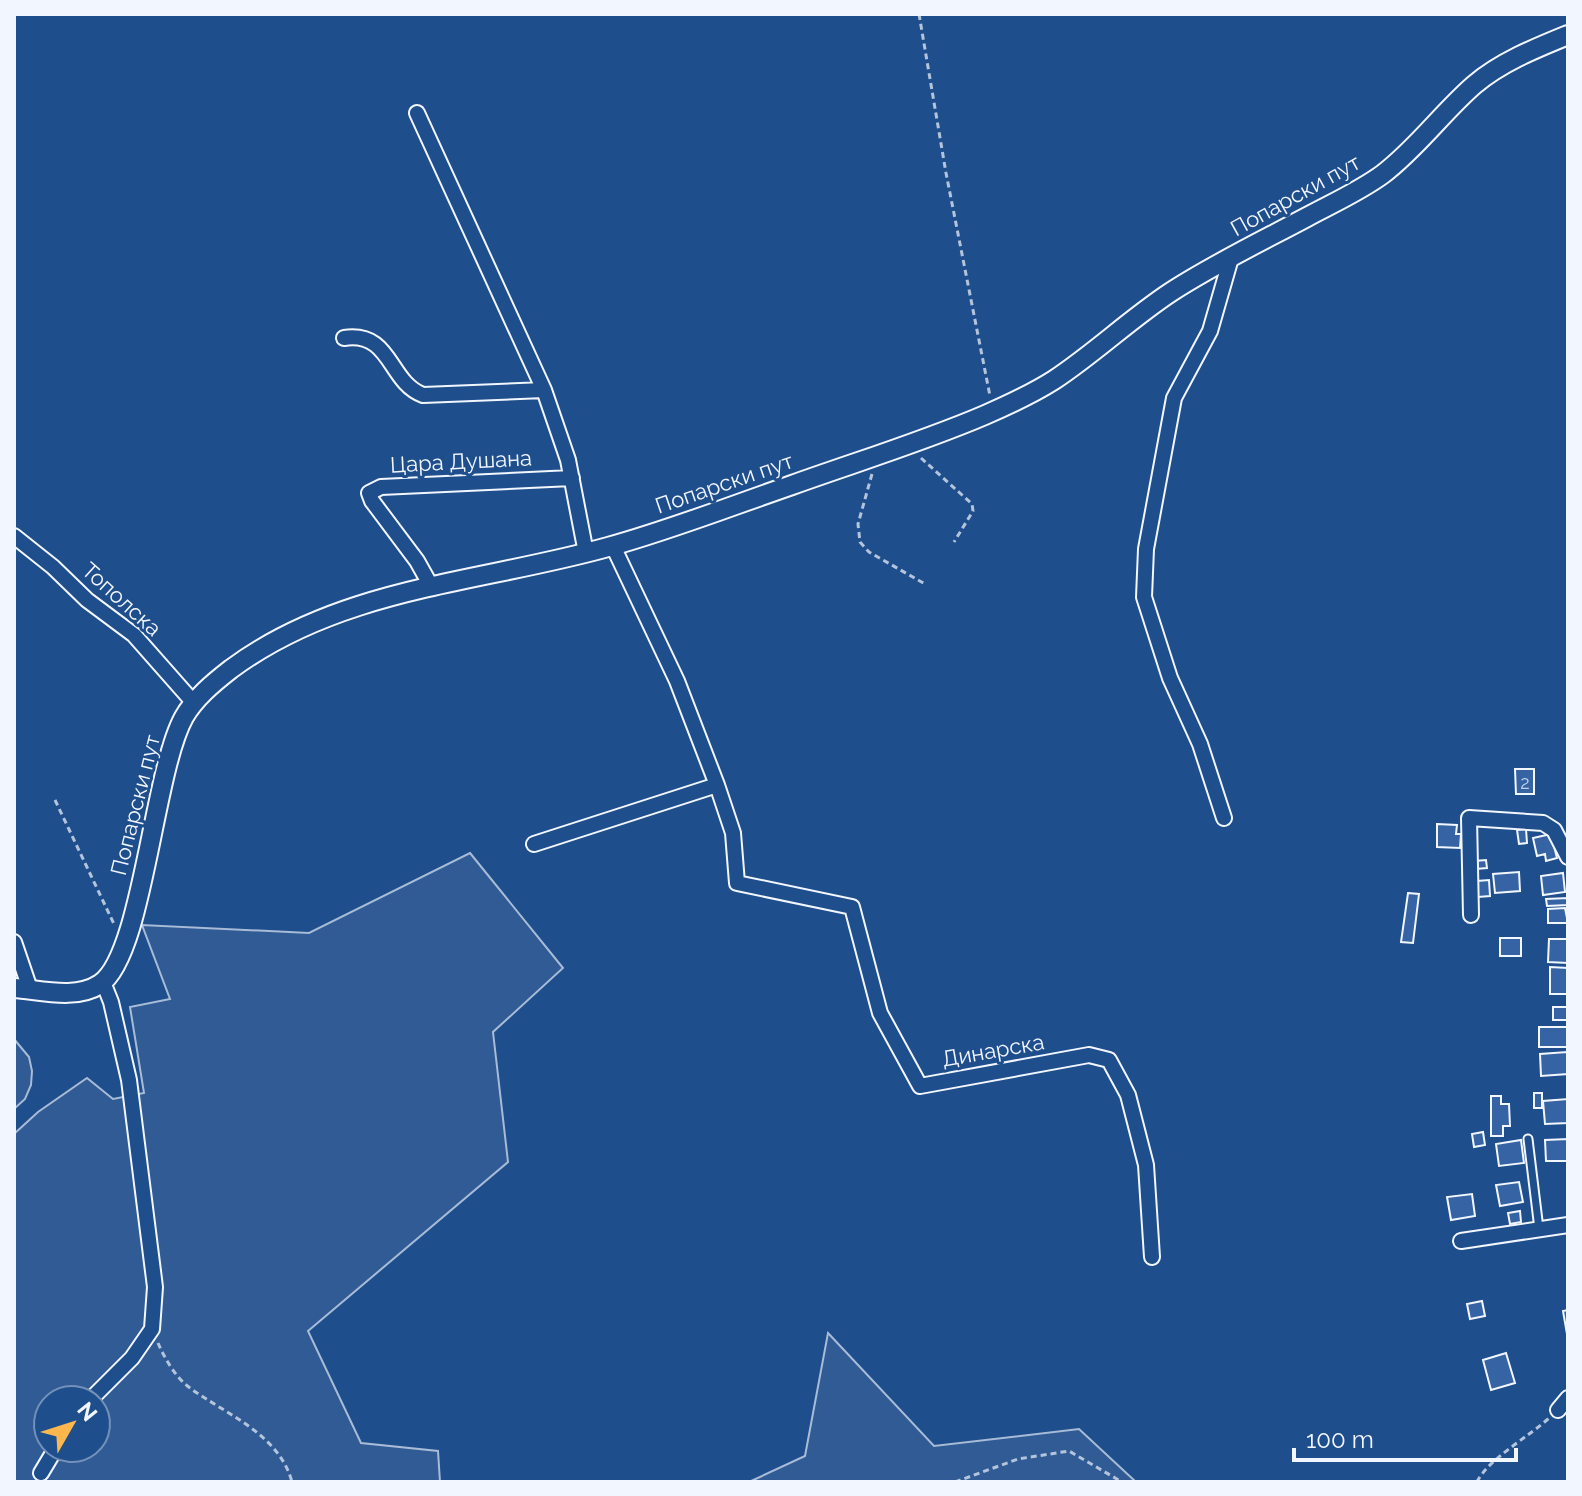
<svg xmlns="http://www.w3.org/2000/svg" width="1582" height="1496" font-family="Raleway,sans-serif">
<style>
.built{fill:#305b95;stroke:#a8bbd7;stroke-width:2;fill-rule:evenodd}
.building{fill:#3563a3;stroke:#f2f6ff;stroke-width:2}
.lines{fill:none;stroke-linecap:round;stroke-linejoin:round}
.lane-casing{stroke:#f2f6ff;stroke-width:11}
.street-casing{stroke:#f2f6ff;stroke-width:18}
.secondary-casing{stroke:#f2f6ff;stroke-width:22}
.path{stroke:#b3c4dc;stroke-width:3;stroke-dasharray:6 4;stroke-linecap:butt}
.lane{stroke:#1f4e8c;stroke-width:7}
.street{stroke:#1f4e8c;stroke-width:14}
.secondary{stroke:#1f4e8c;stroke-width:18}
.labels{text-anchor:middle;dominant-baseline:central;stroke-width:6;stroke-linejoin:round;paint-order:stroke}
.number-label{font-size:18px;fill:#c3d1e8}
.street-label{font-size:22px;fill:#f2f6ff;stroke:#1f4e8c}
</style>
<rect width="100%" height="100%" fill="#1f4e8c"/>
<!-- built -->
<path class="built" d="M 470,853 L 563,968 L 493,1032 L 508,1162 L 308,1331 L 361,1443 L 438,1451 L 440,1482 L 14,1482 L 14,1134 L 38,1112 L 87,1078 L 113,1099 L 144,1093 L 130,1007 L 170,999 L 142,925 L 309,933 ZM 48,1400 L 96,1400 L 96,1448 L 48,1448 Z
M 14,1039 L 29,1057 L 32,1071 L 31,1085 L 25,1099 L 14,1109 Z
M 828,1333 L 934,1446 L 1079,1429 L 1136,1482 L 749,1482 L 805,1456 Z"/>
<!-- building -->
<path class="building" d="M 1515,769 L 1534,769 L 1534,794 L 1516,794 Z
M 1437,824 L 1457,825 L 1456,834 L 1461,834 L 1460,848 L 1437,847 Z
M 1526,829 L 1527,843 L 1519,844 L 1517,830 Z
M 1551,834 L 1557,858 L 1546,861 L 1545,854 L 1537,856 L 1533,838 Z
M 1486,860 L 1487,868 L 1476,869 L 1475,861 Z
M 1519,872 L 1520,891 L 1495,893 L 1493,874 Z
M 1563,873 L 1565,892 L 1543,895 L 1541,876 Z
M 1489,880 L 1490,896 L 1478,897 L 1477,881 Z
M 1408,893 L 1419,894 L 1413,943 L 1401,942 Z
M 1568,898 L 1568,905 L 1547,906 L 1546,899 Z
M 1565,908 L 1568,923 L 1548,923 L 1548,909 Z
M 1500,938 L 1521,938 L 1521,956 L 1500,956 Z
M 1549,939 L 1568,939 L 1568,963 L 1548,962 Z
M 1550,967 L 1568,968 L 1568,994 L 1550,994 Z
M 1553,1007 L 1568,1007 L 1568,1020 L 1553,1020 Z
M 1539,1027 L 1567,1027 L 1567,1047 L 1539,1047 Z
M 1567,1052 L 1568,1074 L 1541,1076 L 1540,1054 Z
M 1534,1093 L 1542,1093 L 1542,1108 L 1534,1108 Z
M 1491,1096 L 1501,1096 L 1501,1104 L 1509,1104 L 1510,1126 L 1503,1126 L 1503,1136 L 1491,1136 Z
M 1568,1099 L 1568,1123 L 1545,1124 L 1543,1101 Z
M 1483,1132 L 1485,1145 L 1474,1147 L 1472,1134 Z
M 1568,1139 L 1567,1161 L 1546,1161 L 1545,1140 Z
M 1521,1140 L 1524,1163 L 1499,1166 L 1496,1144 Z
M 1519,1182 L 1523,1202 L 1500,1206 L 1496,1185 Z
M 1472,1194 L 1475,1216 L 1451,1220 L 1447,1197 Z
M 1520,1211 L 1521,1222 L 1510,1224 L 1508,1213 Z
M 1482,1301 L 1485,1316 L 1470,1319 L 1467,1304 Z
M 1568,1310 L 1568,1334 L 1567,1334 L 1563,1311 Z
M 1506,1353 L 1515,1383 L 1491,1390 L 1483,1360 Z"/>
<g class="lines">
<defs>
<path id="lane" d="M 1528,1139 L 1539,1229"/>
<path id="street" d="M 417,113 L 544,390 L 568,460 L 586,553
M 344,338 C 392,331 388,382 423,395 L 544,390
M 14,536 L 53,567 L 87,600 L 134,635 L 194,703
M 613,546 L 677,681 L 717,785 L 733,833 L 737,883 L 852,907 L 880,1013 L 920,1086 L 1089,1055 L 1109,1060 L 1128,1095 L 1146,1165 L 1152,1257
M 431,586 L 417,561 L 372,501 L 369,493 L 381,487 L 572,478
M 1224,818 L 1200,744 L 1170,678 L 1144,597 L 1146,549 L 1174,398 L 1210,331 L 1231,258
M 534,844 L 717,785
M 1471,915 L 1469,818 L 1543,823 L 1554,830 L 1568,857
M 14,942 L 30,989
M 1461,1241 L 1568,1225
M 90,1400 L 132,1358 L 152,1329 L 155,1287 L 129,1080 L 111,1002 L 103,982
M 1558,1410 L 1568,1398
M 41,1473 L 56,1448"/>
<path id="secondary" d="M 14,988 C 41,990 76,1000 100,984 C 143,955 153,773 184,717 C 195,698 213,683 231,669 C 342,587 479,583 608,547 C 670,530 731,506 792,485 C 856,462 922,442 985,415 C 1008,405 1032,394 1054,380 C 1095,353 1130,319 1171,292 C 1214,264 1262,241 1307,217 C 1333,203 1360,191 1383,174 C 1417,148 1442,113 1474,85 C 1501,62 1536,48 1568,35"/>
</defs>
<!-- lane casing -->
<use href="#lane" class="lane-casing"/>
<!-- street casing -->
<use href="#street" class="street-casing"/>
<!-- secondary casing -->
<use href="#secondary" class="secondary-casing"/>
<!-- path -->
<path class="path" d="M 919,14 L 946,173 L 990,396
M 921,458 L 972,504 L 973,511 L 954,542
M 872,474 L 858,524 L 860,542 L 869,552 L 925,584
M 55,800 L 114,924
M 158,1343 C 165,1359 176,1378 190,1388 C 227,1415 279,1434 292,1482
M 955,1482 L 1018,1459 L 1069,1451 L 1122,1482
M 1477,1482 C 1488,1459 1530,1436 1549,1418"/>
<!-- lane -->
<use href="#lane" class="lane"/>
<!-- street -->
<use href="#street" class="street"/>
<!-- secondary -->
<use href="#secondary" class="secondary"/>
</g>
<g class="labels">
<!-- number labels -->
<g class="number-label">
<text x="1525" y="782">2</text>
</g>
<!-- street labels -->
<g class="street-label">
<text transform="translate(1295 195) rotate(-29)">Попарски пут</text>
<text transform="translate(461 461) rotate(-3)">Цара Душана</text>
<text transform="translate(724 483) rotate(-19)">Попарски пут</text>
<text transform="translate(122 599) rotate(42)">Тополска</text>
<text transform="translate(135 805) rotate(-76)">Попарски пут</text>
<text transform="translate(993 1050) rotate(-10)">Динарска</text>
</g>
</g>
<!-- border -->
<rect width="1582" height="1496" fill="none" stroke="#f2f6ff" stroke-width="32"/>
<!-- north arrow -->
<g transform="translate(72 1424) rotate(51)"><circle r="38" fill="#1f4e8c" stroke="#7391ba" stroke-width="2"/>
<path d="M0-6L14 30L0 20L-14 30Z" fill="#ffb74d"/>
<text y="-12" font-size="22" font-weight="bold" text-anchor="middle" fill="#f2f6ff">N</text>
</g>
<!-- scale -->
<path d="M1294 1448v12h222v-12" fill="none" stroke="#f2f6ff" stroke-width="4"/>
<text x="1306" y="1448" font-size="24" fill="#f2f6ff" stroke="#1f4e8c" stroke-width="6" paint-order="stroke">100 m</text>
</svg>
